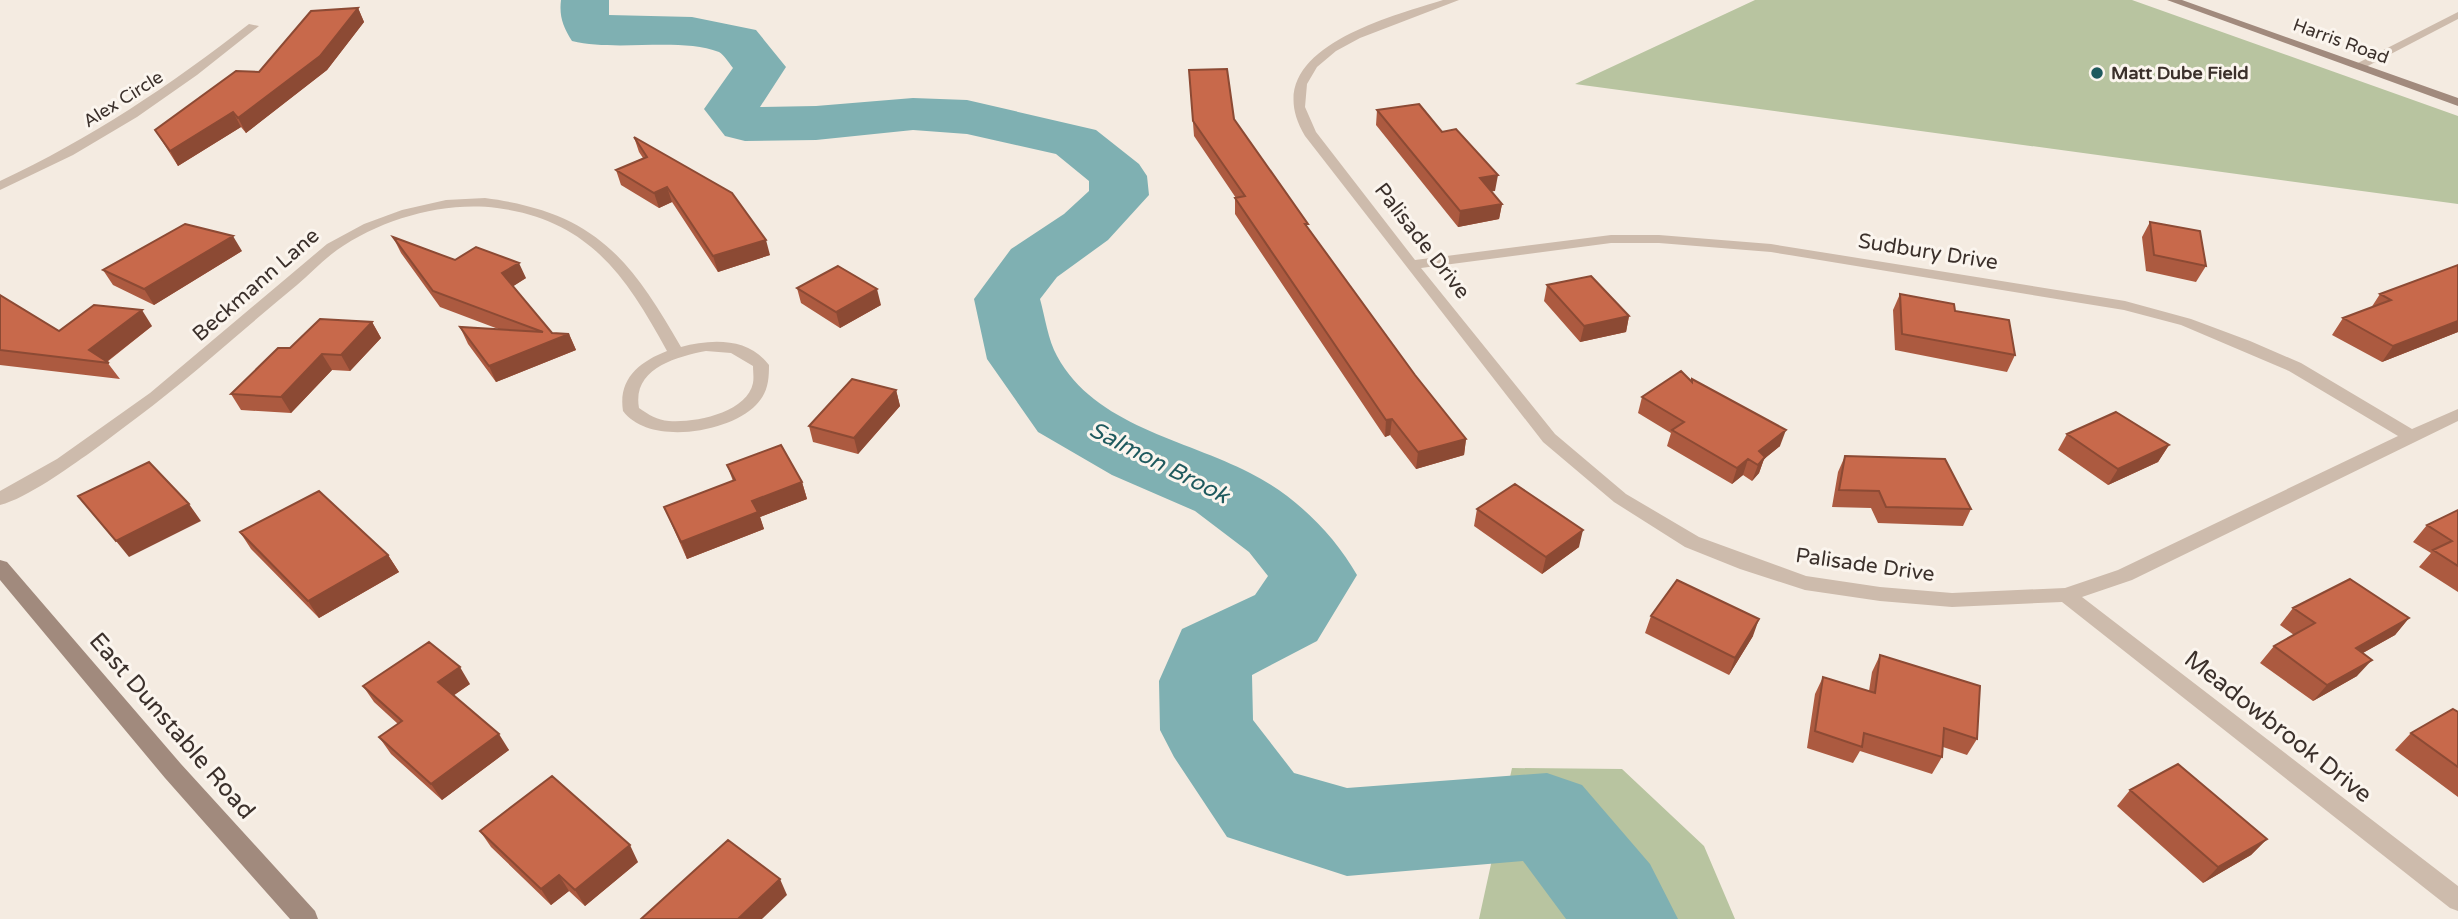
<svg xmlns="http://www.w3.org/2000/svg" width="2458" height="919" font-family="'Varela Round',sans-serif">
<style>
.green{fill:#b8c4a0}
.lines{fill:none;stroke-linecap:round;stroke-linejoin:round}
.river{fill:#7fb0b2;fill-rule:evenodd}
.street{fill:#cdbbac;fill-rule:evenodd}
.secondary{fill:#a18a7d;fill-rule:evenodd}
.wall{fill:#ac5a40}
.shaded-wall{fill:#8c4a34}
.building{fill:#c8694b;stroke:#8c4a34;stroke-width:2}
.poi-dot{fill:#1f5a5e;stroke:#fbf5ee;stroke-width:2.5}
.labels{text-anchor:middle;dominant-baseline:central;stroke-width:6;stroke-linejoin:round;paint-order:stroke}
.far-street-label{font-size:18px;fill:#3b302b;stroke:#fbf5ee}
.far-poi-label{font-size:18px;font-weight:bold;fill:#3b302b;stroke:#fbf5ee;text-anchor:start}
.street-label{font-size:21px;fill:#3b302b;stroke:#fbf5ee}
.water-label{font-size:23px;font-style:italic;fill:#1f5a5e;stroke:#fbf5ee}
.near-street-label{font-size:24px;fill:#3b302b;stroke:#fbf5ee}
</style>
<rect width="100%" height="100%" fill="#f4ebe1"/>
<!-- green -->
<path class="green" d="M 1755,0 L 2132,0 L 2458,116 L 2458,204 L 1575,84 Z
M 1512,768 L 1622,769 L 1704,846 L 1735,919 L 1479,919 Z"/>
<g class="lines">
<!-- river -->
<path class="river" d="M 561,0 L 609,0 L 609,15 L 692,17 L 756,30 L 786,67 L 760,107 L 816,106 L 913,98 L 967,100 L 1096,130 L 1139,164 L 1147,176 L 1149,195 L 1108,240 L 1057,277 L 1040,299 C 1045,317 1048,340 1057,356 C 1095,426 1185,439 1250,473 C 1294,495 1333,533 1357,575 L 1317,641 L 1252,675 L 1253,720 L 1294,773 L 1347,788 L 1547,773 L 1582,785 L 1650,864 L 1678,919 L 1566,919 L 1523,861 L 1347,876 L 1227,837 L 1174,757 L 1160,730 L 1159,681 L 1182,629 L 1255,595 L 1268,576 L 1249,552 L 1195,511 L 1112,475 L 1038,432 L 987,359 L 974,299 L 1011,249 L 1064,214 L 1089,191 L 1089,181 L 1056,154 L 967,134 L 913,130 L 816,140 L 745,141 L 725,136 L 704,109 L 733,68 C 729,63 724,55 719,52 C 679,37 617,52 572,41 C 563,27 559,16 561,0 Z"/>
<!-- street -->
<path class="street" d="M 1443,0 L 1459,0 L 1360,38 L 1336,51 L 1317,67 L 1307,84 L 1305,107 L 1316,132 L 1415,260 L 1611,235 L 1659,235 L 1771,244 L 2125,301 L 2191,319 L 2250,341 L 2301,363 L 2412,429 L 2458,409 L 2458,421 L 2132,580 L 2082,597 L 2458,886 L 2458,911 L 2450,908 L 2062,602 L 1952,607 L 1880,601 L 1805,590 L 1740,569 L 1685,547 L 1614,502 L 1543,442 L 1305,136 C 1254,51 1386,18 1443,0 ZM 1611,243 L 1659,243 L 1771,252 L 2124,310 L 2181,325 L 2289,371 L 2398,436 L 2118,570 L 2065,588 L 1952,593 L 1880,587 L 1806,576 L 1699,537 L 1626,494 L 1555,434 L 1421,268 Z
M 2458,12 L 2458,19 L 2362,69 L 2352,66 Z
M 249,24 L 259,26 L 197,75 L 137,117 L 73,155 L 0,190 L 0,181 C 90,139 171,85 249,24 Z
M 485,198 C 593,212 629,256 681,347 C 711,339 748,337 769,365 C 769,380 768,393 756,405 C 729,433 649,446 623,411 C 618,379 639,362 667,351 C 626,276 589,220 497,208 C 444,201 381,219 337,250 C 323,260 310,274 297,285 C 268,309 240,333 212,357 C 173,391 133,421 91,452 C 68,468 27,498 0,505 L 0,491 L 57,459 L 150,393 L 327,244 L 364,224 L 402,210 L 446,200 ZM 706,351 L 731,353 L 753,366 C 753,371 754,378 753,383 C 747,413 694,423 669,421 C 657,420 649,415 639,408 C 632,369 675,357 706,351 Z"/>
<!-- secondary -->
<path class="secondary" d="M 2167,0 L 2182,0 L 2458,98 L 2458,106 Z
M 0,560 L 7,562 L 181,764 L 315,911 L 318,919 L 290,919 L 165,778 L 0,580 Z"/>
</g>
<!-- wall -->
<path class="wall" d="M 358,8 L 364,22 L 327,70 L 246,133 L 241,127 L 178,166 L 155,130 L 259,72 Z
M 1189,70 L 1234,119 L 1307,228 L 1415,375 L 1466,439 L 1464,455 L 1416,469 L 1390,435 L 1385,437 L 1235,214 L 1235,198 L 1236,198 L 1194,136 Z
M 1377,110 L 1442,132 L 1495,191 L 1491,191 L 1502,204 L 1499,219 L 1458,227 L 1376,125 Z
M 634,137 L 770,255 L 718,272 L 672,202 L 659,208 L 621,185 L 616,170 L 643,158 L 639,152 Z
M 2150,222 L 2206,266 L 2196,282 L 2146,271 L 2142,237 Z
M 393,237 L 455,260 L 526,278 L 513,286 L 552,333 L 569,334 L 576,350 L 496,382 L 468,344 L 460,327 L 501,330 L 440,307 L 401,253 Z
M 242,251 L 154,305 L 113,285 L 103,270 Z
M 2458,265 L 2458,332 L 2382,362 L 2332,335 L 2343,318 L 2371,308 L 2380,294 Z
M 1547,285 L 1629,316 L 1626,332 L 1580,342 L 1544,301 Z
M 797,288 L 881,305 L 840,328 L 801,303 Z
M 1900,294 L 1955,311 L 2015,355 L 2007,372 L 1895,350 L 1893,310 Z
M 0,295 L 59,331 L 152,326 L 107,362 L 120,379 L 0,365 Z
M 372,322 L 381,338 L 350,371 L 332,370 L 291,413 L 241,410 L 231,394 L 290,348 Z
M 1692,381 L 1780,446 L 1764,459 L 1759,473 L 1752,481 L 1743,475 L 1732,484 L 1667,446 L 1671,433 L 1638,413 L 1642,397 Z
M 896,390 L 900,406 L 858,454 L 813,442 L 809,426 Z
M 2067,434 L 2169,445 L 2158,462 L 2108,485 L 2058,450 Z
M 1845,456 L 1971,509 L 1963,526 L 1878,523 L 1871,508 L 1832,507 L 1838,472 Z
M 727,465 L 802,482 L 807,499 L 760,517 L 764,529 L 687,559 L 664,507 L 733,481 Z
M 1477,509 L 1579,547 L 1542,574 L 1474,526 Z
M 2458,510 L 2458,592 L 2419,567 L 2431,553 L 2413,542 L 2427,525 Z
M 240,532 L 388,555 L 399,572 L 319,618 L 251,549 Z
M 2293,608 L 2409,618 L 2395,635 L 2363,653 L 2357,676 L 2313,701 L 2260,663 L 2274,646 L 2294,635 L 2280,625 Z
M 1651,616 L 1753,636 L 1729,675 L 1645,633 Z
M 1880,655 L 1977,739 L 1967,755 L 1943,747 L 1942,757 L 1932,774 L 1860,751 L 1853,763 L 1807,748 L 1815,694 L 1823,677 L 1869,691 L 1872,672 Z
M 470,684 L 453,696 L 509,750 L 442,800 L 391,754 L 379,737 L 398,724 L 374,702 L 363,686 Z
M 2458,712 L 2458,797 L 2395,750 L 2411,733 Z
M 2130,790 L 2267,839 L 2251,855 L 2203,883 L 2117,806 Z
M 480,831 L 638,862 L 585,906 L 569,891 L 551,905 L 491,847 Z"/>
<!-- shaded-wall -->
<path class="shaded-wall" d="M 358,8 L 364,22 L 327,70 L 246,133 L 238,118 Z
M 233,112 L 241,127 L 178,166 L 170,151 Z
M 1498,175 L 1495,191 L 1478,193 L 1480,178 Z
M 667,187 L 672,202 L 659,208 L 654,193 Z
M 1502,204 L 1499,219 L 1458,227 L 1460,211 Z
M 233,236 L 242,251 L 154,305 L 144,289 Z
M 766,240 L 770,255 L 718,272 L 713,256 Z
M 519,263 L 526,278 L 509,289 L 502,273 Z
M 877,289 L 881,305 L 840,328 L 836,312 Z
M 142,310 L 152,326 L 106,362 L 89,350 Z
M 1629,316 L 1626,332 L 1580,342 L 1584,326 Z
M 2458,321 L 2458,332 L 2382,362 L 2393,346 Z
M 372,322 L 381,338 L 350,371 L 341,355 Z
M 569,334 L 576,350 L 496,382 L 489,366 Z
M 322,354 L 332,370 L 291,413 L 281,397 Z
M 896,390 L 900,406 L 858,454 L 854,438 Z
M 1392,419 L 1390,435 L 1385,437 L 1386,420 Z
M 1786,430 L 1780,446 L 1764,459 L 1759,473 L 1752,481 L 1758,465 L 1759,451 Z
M 1466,439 L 1464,455 L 1416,469 L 1418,452 Z
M 2169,445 L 2158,462 L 2108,485 L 2118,469 Z
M 1748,459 L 1743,475 L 1732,484 L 1737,468 Z
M 802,482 L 807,499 L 760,517 L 764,529 L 687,559 L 681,542 L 752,501 Z
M 189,504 L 201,521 L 129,557 L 116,541 Z
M 1583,530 L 1579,547 L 1542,574 L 1546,557 Z
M 388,555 L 399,572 L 319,618 L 308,601 Z
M 2409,618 L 2395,635 L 2341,665 L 2356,648 Z
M 1759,619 L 1753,636 L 1729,675 L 1735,658 Z
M 2372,660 L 2357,676 L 2313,701 L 2327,685 Z
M 460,667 L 470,684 L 448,699 L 438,682 Z
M 499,734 L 509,750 L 442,800 L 431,784 Z
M 2267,839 L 2251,855 L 2203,883 L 2218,867 Z
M 630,845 L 638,862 L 585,906 L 575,890 Z
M 559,875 L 569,891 L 551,905 L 541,889 Z
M 780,879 L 787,895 L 762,919 L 738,919 Z"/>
<!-- building -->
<path class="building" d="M 358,8 L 320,56 L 238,118 L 233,112 L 170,151 L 155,130 L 236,71 L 259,72 L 311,11 Z
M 1227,69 L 1234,119 L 1308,224 L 1305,224 L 1415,375 L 1466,439 L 1418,452 L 1392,419 L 1386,420 L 1235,198 L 1245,196 L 1193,121 L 1189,70 Z
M 1419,104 L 1442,132 L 1456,129 L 1498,175 L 1480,178 L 1502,204 L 1460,211 L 1377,110 Z
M 634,137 L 732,193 L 766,240 L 713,256 L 667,187 L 654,193 L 616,170 L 647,157 Z
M 2150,222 L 2200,231 L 2206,266 L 2154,255 Z
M 185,224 L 233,236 L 144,289 L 103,270 Z
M 393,237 L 455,260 L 476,247 L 519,263 L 502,273 L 552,333 L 569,334 L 489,366 L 460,327 L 543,332 L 433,291 Z
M 2458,265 L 2458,321 L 2393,346 L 2343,318 L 2391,300 L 2380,294 Z
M 838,266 L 877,289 L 836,312 L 797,288 Z
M 1591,276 L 1629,316 L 1584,326 L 1547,285 Z
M 1900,294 L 1954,304 L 1955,311 L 2009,320 L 2015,355 L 1902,334 Z
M 0,295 L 59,331 L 94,305 L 142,310 L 89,350 L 109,363 L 0,350 Z
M 320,319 L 372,322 L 341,355 L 322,354 L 281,397 L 231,394 L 278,348 L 290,348 Z
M 1681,371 L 1692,382 L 1692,379 L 1786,430 L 1759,451 L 1765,457 L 1758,465 L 1748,459 L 1737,468 L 1672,430 L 1684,422 L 1642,397 Z
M 852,379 L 896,390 L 854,438 L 809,426 Z
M 2116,412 L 2169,445 L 2118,469 L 2067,434 Z
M 781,445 L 802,482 L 752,501 L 758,512 L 681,542 L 664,507 L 735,480 L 727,465 Z
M 1845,456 L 1945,459 L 1971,509 L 1886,507 L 1879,491 L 1839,490 Z
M 149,462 L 189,504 L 116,541 L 78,496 Z
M 1515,484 L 1583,530 L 1546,557 L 1477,509 Z
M 319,491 L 388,555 L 308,601 L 240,532 Z
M 2458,510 L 2458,566 L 2433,550 L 2452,541 L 2427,525 Z
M 2350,579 L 2409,618 L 2356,648 L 2372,660 L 2327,685 L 2274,646 L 2315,623 L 2293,608 Z
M 1677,580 L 1759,619 L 1735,658 L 1651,616 Z
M 429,642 L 460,667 L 438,682 L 499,734 L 431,784 L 379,737 L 402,721 L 363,686 Z
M 1880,655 L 1980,686 L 1977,739 L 1944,728 L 1942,757 L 1864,733 L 1862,747 L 1815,731 L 1823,677 L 1875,693 Z
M 2453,709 L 2458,712 L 2458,767 L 2411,733 Z
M 2178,764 L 2267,839 L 2218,867 L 2130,790 Z
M 552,776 L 630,845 L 575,890 L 559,875 L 541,889 L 480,831 Z
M 728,840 L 780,879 L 738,919 L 641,919 Z"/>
<!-- markers -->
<circle class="poi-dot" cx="2097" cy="73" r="7"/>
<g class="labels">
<!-- far-street labels -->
<g class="far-street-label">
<text transform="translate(2341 41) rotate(20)">Harris Road</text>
<text transform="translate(123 99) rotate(-32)">Alex Circle</text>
</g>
<!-- far-poi labels -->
<g class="far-poi-label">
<text x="2111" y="73">Matt Dube Field</text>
</g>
<!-- street labels -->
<g class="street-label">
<text transform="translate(1422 241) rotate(52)">Palisade Drive</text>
<text transform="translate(1928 252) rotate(9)">Sudbury Drive</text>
<text transform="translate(256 285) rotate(-41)">Beckmann Lane</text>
<text transform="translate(1865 565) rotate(8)">Palisade Drive</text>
</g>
<!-- water labels -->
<g class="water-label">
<text transform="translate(1159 463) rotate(27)">Salmon Brook</text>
</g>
<!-- near-street labels -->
<g class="near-street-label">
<text transform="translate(172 726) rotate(49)">East Dunstable Road</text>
<text transform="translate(2278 727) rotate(38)">Meadowbrook Drive</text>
</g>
</g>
</svg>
